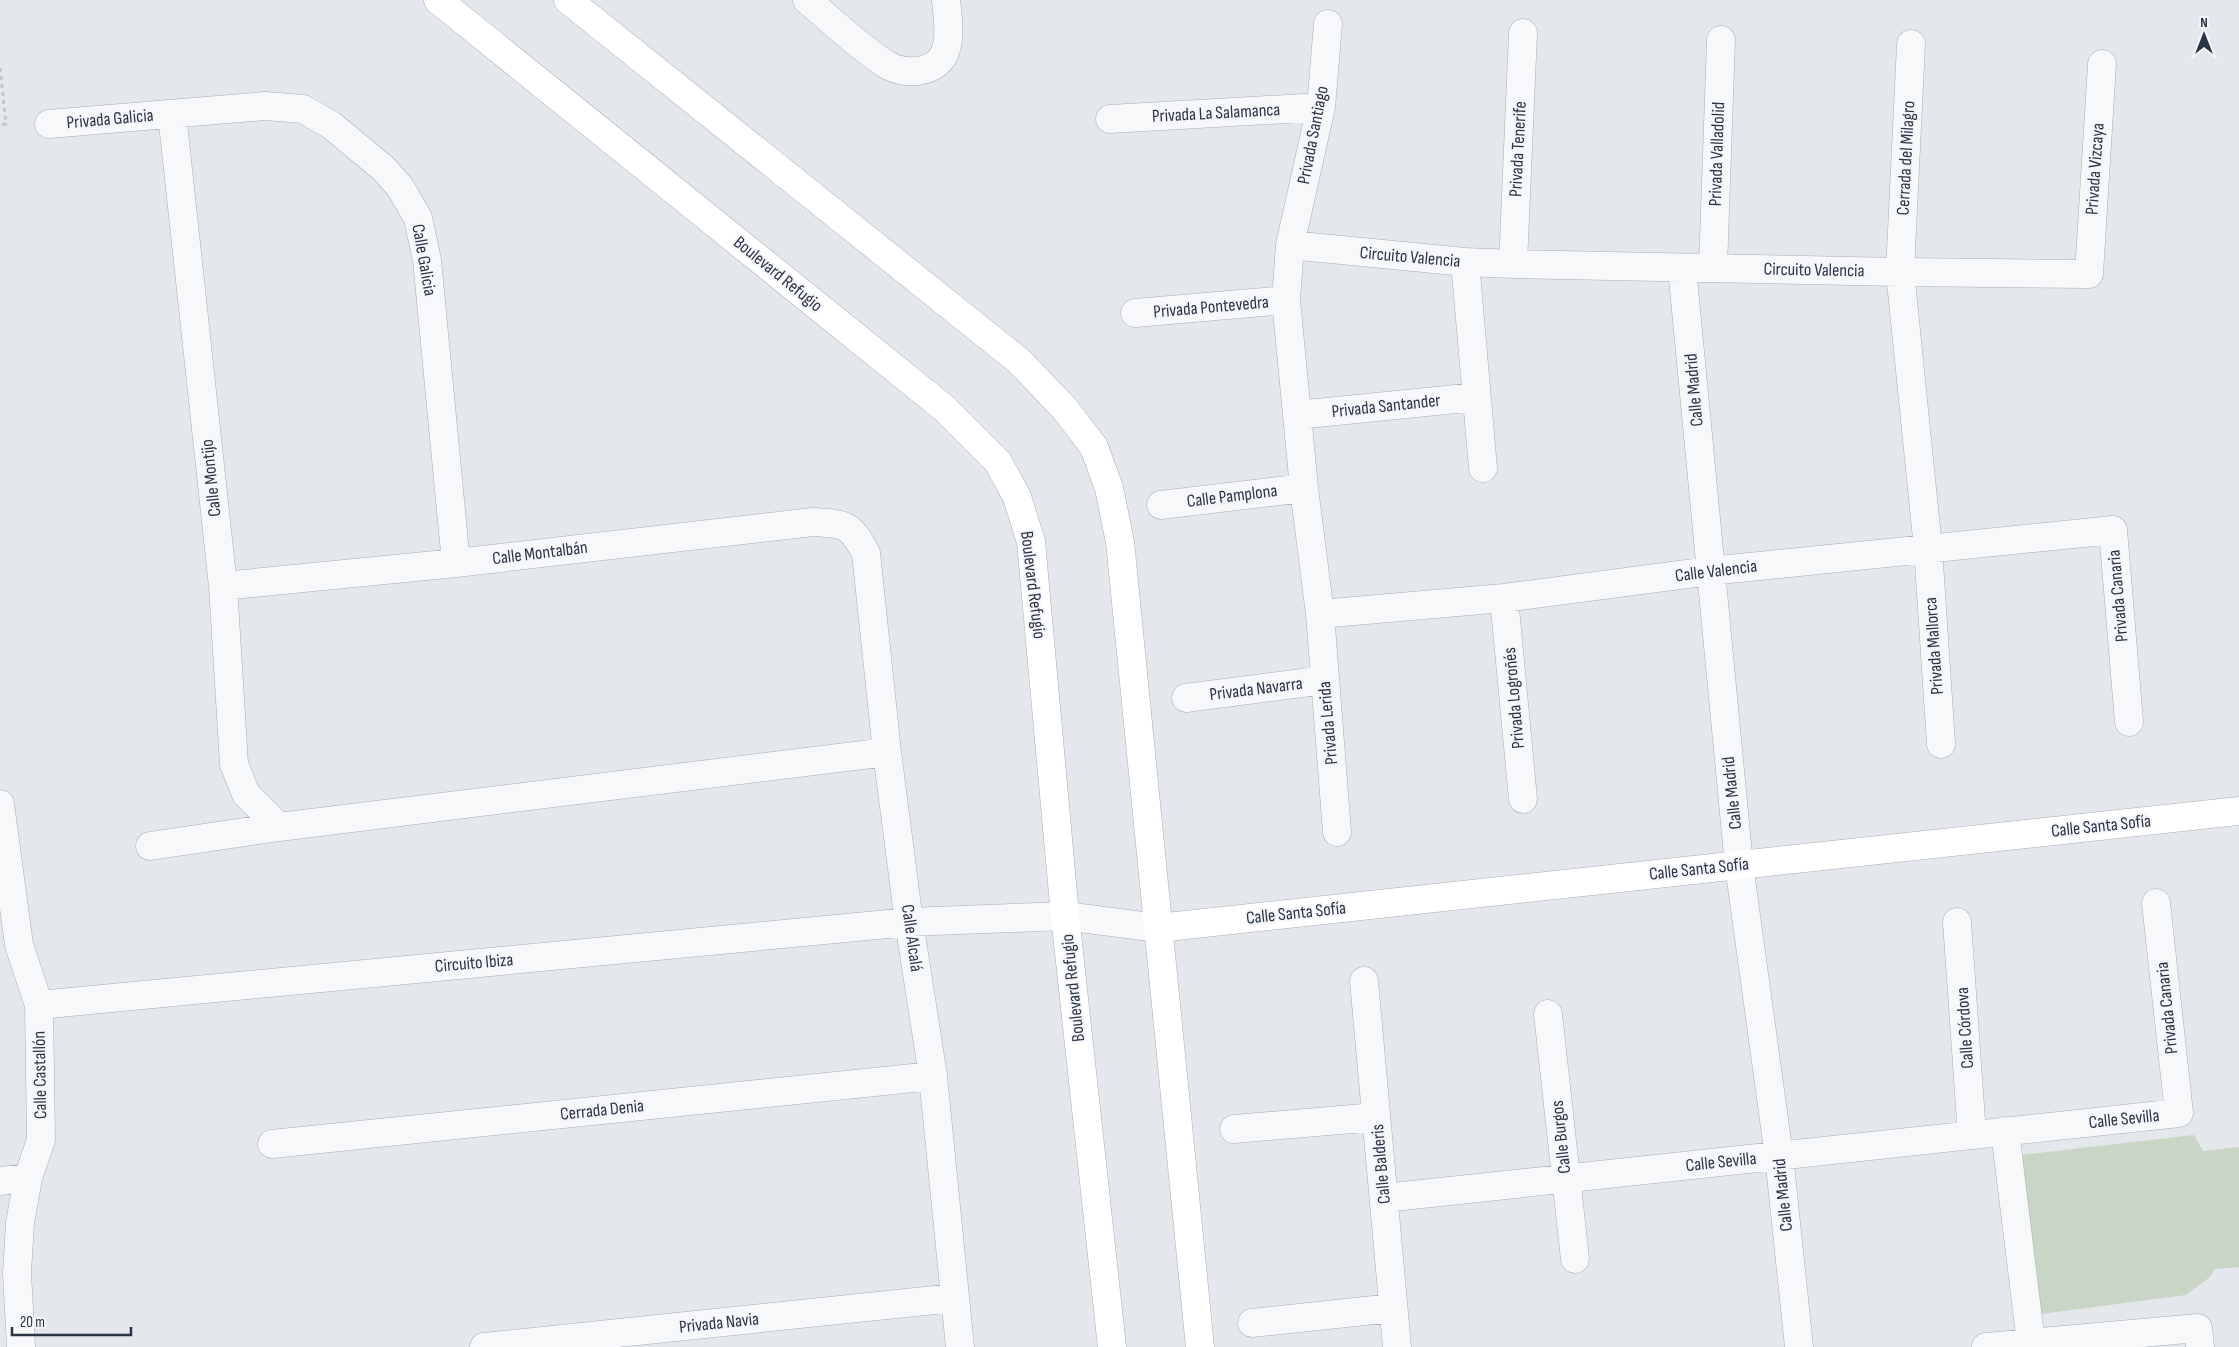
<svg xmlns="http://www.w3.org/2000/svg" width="2239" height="1347" font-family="'Sofia Sans Condensed',sans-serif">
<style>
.green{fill:#c9d6c5}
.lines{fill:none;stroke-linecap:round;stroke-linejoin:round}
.street-casing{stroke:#a9aeb7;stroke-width:29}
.secondary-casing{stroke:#a9aeb7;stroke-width:29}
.path{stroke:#c2c5cb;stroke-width:3;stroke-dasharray:4 4;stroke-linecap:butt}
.street{stroke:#f7f8fa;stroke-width:28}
.secondary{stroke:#fff;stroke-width:28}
.labels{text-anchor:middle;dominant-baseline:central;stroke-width:4.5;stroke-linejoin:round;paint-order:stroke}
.street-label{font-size:18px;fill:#2b3445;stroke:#f4f6f9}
</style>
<rect width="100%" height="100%" fill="#e4e7ec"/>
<!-- green -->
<path class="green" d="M 2194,1135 L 2203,1151 L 2239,1147 L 2239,1267 L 2215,1269 L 2210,1277 L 2186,1295 L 2041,1314 L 2022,1155 Z"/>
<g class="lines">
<defs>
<path id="street" d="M 807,0 C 832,21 857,45 884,63 C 894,70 907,72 917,71 C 956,66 949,29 946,0
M 1328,24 L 1321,107 L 1290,245 L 1286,300 L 1304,488 L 1320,614 L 1337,832
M 1911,44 L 1900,272 L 1928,548 L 1941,744
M 172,114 L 223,586 L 234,764 L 246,794 L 279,827
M 1110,119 L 1321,107
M 49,124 L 265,106 L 303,109 L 331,125 L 383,168 L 400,187 L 418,218 L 427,260 L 456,563
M 1290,245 L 1465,262 L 1513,264 L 1900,272 L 2089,274 L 2102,64
M 1465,262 L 1483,468
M 1513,264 L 1523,33
M 1682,268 L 1739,865 L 1779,1156 L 1799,1347
M 1713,268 L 1721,40
M 1135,313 L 1286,300
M 1297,415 L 1476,397
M 1161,505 L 1304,488
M 223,586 L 456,563 L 813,522 C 846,524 850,524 866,553 L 887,752 L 909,922 L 933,1076 L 960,1347
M 1504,598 L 1523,799
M 1320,614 L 1504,598 L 1710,571 L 2113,530 L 2129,722
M 1186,698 L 1325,680
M 0,804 L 19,945 L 39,1005 L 41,1140 L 28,1178 L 20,1223 L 17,1273 L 21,1347
M 150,846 L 279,827 L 887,752
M 1957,922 L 1972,1135
M 1364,981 L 1397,1347
M 39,1005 L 909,922 L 1065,916 L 1158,928
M 1548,1014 L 1575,1259
M 1234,1129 L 1376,1117
M 2005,1131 L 2031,1343
M 272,1144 L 933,1076
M 0,1181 L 28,1178
M 1384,1198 L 2179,1113 L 2156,903
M 1252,1323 L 1393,1308
M 484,1347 L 954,1298
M 1986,1347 L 2198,1328 L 2200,1347"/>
<path id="secondary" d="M 438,0 L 944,408 L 998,462 L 1017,497 L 1031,542 L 1065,916 L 1112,1347
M 568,0 L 1019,361 L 1065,409 L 1094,447 L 1109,488 L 1120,542 L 1200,1347
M 1158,928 L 2239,811"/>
</defs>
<!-- street casing -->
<use href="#street" class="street-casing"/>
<!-- secondary casing -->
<use href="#secondary" class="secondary-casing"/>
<!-- path -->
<path class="path" d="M 0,68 L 6,124 L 0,125"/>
<!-- street -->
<use href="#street" class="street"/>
<!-- secondary -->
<use href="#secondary" class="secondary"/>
</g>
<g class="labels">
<!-- street labels -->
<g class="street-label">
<text transform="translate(1216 113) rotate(-3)">Privada La Salamanca</text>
<text transform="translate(110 119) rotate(-5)">Privada Galicia</text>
<text transform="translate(1313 135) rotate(-79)">Privada Santiago</text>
<text transform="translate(1518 149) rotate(-87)">Privada Tenerife</text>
<text transform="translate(1717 154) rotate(-88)">Privada Valladolid</text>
<text transform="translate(1906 158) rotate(-87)">Cerrada del Milagro</text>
<text transform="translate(2095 169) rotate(-86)">Privada Vizcaya</text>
<text transform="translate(1410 257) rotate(5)">Circuito Valencia</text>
<text transform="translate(424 260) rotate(80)">Calle Galicia</text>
<text transform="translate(1814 270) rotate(1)">Circuito Valencia</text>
<text transform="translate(778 274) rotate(39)">Boulevard Refugio</text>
<text transform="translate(1211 307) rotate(-5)">Privada Pontevedra</text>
<text transform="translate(1694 390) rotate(-95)">Calle Madrid</text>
<text transform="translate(1386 406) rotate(-6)">Privada Santander</text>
<text transform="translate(211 478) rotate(-96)">Calle Montijo</text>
<text transform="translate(1232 496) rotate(-7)">Calle Pamplona</text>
<text transform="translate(540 553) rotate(-7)">Calle Montalbán</text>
<text transform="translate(1716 571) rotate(-7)">Calle Valencia</text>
<text transform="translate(1033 585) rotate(83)">Boulevard Refugio</text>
<text transform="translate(2118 596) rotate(-95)">Privada Canaria</text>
<text transform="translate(1934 646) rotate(-94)">Privada Mallorca</text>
<text transform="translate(1256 689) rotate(-7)">Privada Navarra</text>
<text transform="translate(1514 698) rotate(-95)">Privada Logroñés</text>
<text transform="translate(1328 723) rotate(-95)">Privada Lerida</text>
<text transform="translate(1732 793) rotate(-96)">Calle Madrid</text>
<text transform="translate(2101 826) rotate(-6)">Calle Santa Sofía</text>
<text transform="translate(1699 869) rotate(-6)">Calle Santa Sofía</text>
<text transform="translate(1296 913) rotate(-6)">Calle Santa Sofía</text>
<text transform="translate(912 938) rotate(82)">Calle Alcalá</text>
<text transform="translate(474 963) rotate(-5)">Circuito Ibiza</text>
<text transform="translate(1073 988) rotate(-96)">Boulevard Refugio</text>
<text transform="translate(2167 1008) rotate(-96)">Privada Canaria</text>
<text transform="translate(1965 1028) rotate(-94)">Calle Córdova</text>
<text transform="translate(40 1075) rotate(-91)">Calle Castallón</text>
<text transform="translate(602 1110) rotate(-6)">Cerrada Denia</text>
<text transform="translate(2124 1119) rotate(-6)">Calle Sevilla</text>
<text transform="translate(1561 1137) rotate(-96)">Calle Burgos</text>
<text transform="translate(1721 1162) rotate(-6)">Calle Sevilla</text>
<text transform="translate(1381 1164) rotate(-95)">Calle Balderis</text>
<text transform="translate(1783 1195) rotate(-96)">Calle Madrid</text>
<text transform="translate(719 1323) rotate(-6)">Privada Navia</text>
</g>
</g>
<!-- north arrow -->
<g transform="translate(2204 35)" stroke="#f4f6f9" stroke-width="4" paint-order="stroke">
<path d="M0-4L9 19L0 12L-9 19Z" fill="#2b3445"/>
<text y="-8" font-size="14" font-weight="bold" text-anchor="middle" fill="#2b3445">N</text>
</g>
<!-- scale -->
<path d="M12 1327v8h119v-8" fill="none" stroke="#2b3445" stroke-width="2.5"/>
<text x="20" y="1327" font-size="15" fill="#2b3445" stroke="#f4f6f9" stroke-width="4" paint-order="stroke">20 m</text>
</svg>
